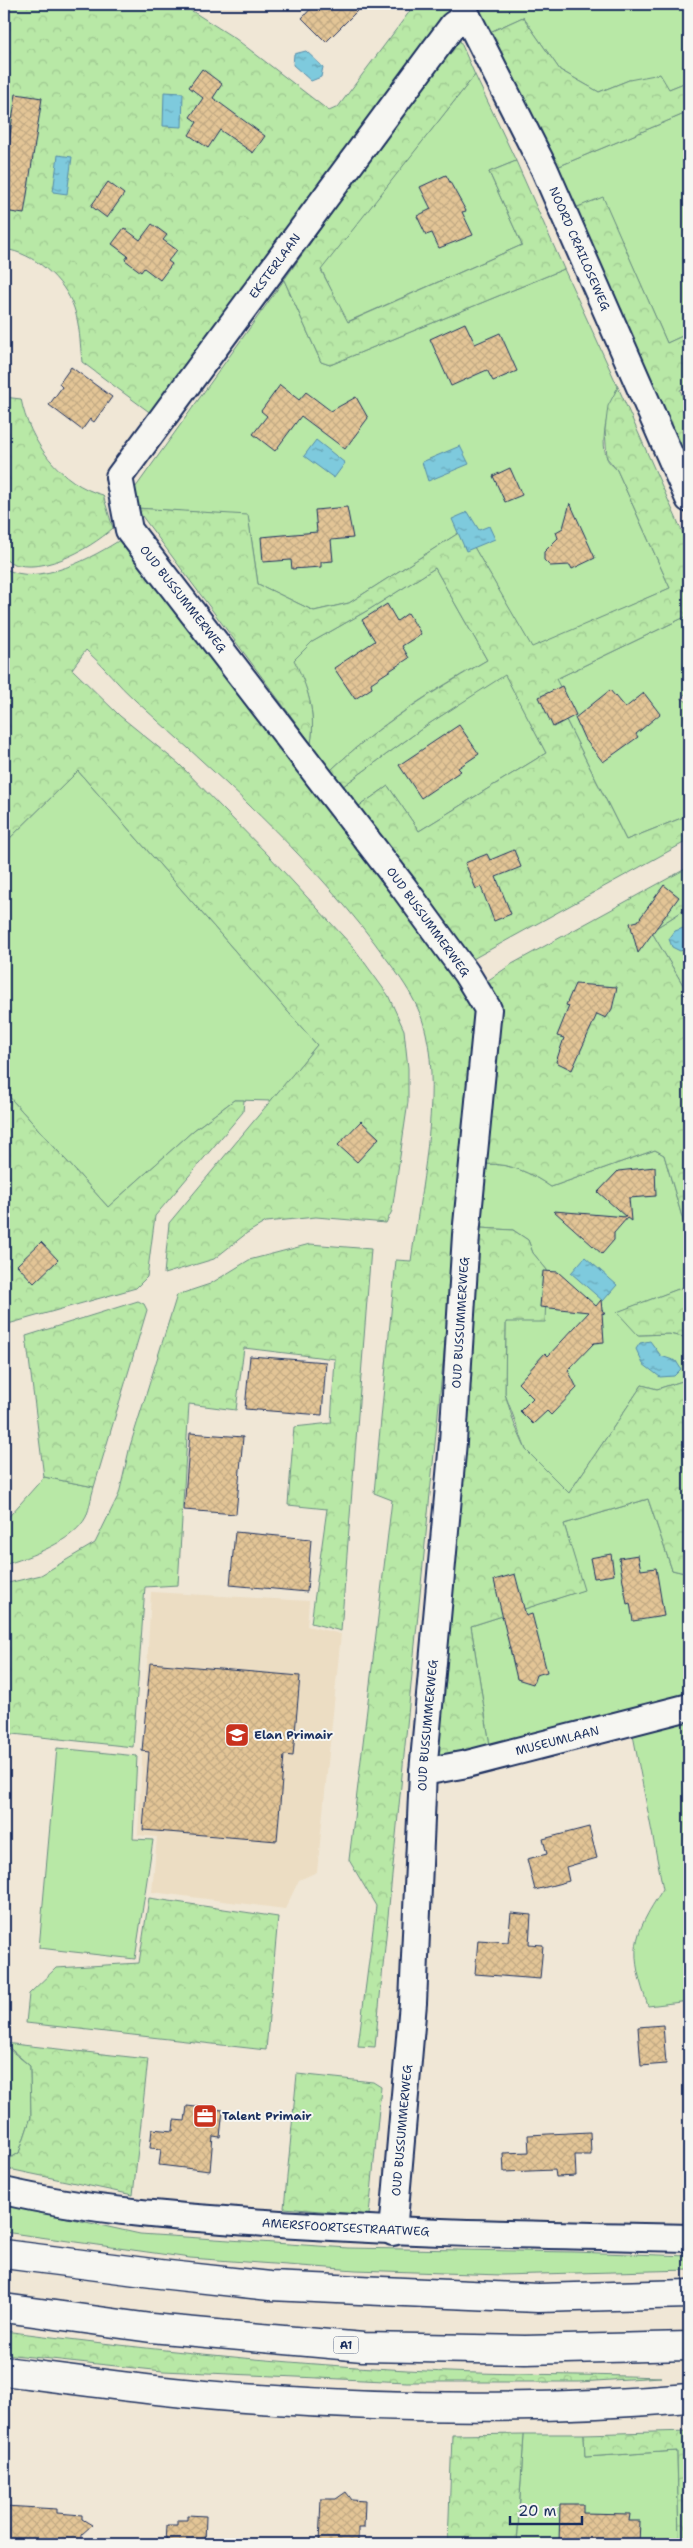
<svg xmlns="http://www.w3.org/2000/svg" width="693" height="2548" font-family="'Shantell Sans',sans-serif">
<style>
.built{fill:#ecddc3}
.green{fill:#b8e8a6;stroke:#6a8c82}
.forest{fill:url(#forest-crowns);stroke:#6a8c82}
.water{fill:url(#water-ripples);stroke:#568caa}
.building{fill:url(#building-cross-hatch);stroke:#1b2f5e}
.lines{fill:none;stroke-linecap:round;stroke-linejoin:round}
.minor-casing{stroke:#1b2f5e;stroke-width:30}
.primary-casing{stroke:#1b2f5e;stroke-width:31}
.motorway-casing{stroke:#1b2f5e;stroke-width:31}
.minor{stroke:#f6f6f2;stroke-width:26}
.primary{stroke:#f6f6f2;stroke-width:28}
.motorway{stroke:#f6f6f2;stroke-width:28}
.labels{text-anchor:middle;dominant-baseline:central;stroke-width:4;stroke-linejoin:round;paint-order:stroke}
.shield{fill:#f6f6f2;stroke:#5d6b8a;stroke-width:1}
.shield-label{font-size:11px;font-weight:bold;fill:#1b2f5e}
.street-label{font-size:12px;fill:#1b2f5e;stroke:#f6f6f2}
.poi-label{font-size:12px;font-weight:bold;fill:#1b2f5e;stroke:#f6f6f2;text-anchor:start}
</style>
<defs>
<pattern id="forest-crowns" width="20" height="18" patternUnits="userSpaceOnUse" patternTransform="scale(1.25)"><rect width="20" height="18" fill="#b8e8a6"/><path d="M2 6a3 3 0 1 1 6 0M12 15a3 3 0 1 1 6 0" fill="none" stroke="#9ec791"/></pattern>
<pattern id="water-ripples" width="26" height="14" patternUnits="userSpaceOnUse" patternTransform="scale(1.25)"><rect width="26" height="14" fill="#7ecadd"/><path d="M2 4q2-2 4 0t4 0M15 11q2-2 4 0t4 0" fill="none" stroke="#66a4b6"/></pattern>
<pattern id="building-cross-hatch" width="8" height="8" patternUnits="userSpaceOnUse" patternTransform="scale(1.25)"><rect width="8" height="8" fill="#e3c596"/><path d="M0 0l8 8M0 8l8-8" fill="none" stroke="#c2aa84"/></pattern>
</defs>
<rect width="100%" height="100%" fill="#f0e7d6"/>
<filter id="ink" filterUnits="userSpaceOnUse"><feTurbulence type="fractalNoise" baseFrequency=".02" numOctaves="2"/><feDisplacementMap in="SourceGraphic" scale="10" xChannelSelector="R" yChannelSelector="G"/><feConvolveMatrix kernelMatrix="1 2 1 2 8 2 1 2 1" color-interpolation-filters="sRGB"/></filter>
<g filter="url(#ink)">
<!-- built -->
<path class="built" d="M 151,1592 L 309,1601 L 307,1626 L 341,1634 L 317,1872 L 299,1880 L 285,1909 L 152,1892 L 157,1837 L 138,1835 Z"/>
<!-- green -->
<path class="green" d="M 496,4 L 689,4 L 689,81 L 669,89 L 629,80 L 599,92 L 560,70 L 523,17 L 490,32 L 480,11 Z
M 475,75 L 516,161 L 489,172 L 522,245 L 347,322 L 321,269 Z
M 689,112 L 689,333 L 667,343 L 603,198 L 575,208 L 557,167 Z
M 564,269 L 618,387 C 609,405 599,439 607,458 C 608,462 614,467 617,470 L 670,588 L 532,648 L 471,542 L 468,527 L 349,603 L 314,611 L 258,584 L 248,516 L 136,508 L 133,491 L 284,280 L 321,362 L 330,365 Z
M 435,568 L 487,660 C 429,693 380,724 331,770 L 311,743 C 316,713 308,687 293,660 L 312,642 L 370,609 Z
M 689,615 L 689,690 L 681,698 L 689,703 L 689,815 L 626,840 L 561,710 L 556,679 Z
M 505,674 L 546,753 L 419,831 L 388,786 L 355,809 L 339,789 L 427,725 Z
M 78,771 L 317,1045 L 271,1101 L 234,1100 L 194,1130 L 108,1207 L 4,1091 L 4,844 Z
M 689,907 L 689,995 L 651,931 Z
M 655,1150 L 664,1155 L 689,1241 L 689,1285 L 618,1312 L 639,1335 L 669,1334 L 689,1338 L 689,1379 L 657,1389 L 642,1385 L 569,1493 L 526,1450 L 505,1394 L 506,1322 L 547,1270 L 533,1253 L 528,1240 L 513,1230 L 480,1228 L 486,1164 C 512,1164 529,1172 551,1187 Z
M 44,1477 L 94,1487 C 91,1496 90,1508 86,1517 C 73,1542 29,1557 4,1565 L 4,1522 Z
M 648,1499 L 672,1570 L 689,1574 L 689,1693 L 491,1752 L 471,1626 L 583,1590 L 564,1524 Z
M 689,1716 L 689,2001 L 648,2006 C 629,1951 631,1938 663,1889 L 633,1735 Z
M 57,1748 L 137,1756 L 133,1839 L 153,1840 L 135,1959 L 39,1948 Z
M 4,2045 L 30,2066 L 31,2117 L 19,2153 L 4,2162 Z
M 4,2204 L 140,2234 L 348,2248 L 573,2252 L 689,2256 L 689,2270 L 501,2275 L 356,2270 L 190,2258 L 4,2232 Z
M 524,2434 L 584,2434 L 585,2457 L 677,2451 L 679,2544 L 517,2544 Z"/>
<!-- forest -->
<path class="forest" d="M 6,4 L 181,4 L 236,39 L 329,111 L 338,107 L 410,11 L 406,4 L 445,4 L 448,10 L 152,414 L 82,362 C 80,344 80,325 74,308 C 64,279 34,253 4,249 L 4,13 Z
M 523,17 L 560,70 L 599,92 L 629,80 L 660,74 L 669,89 L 689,81 L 689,112 L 557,167 L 490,32 Z
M 458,36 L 475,75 L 321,270 L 348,322 L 522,245 L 489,172 L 516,161 L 564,269 L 330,365 L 321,362 L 284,280 Z
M 603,197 L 667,343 L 689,333 L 689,386 L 680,390 L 689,411 L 689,467 L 575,208 Z
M 618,387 L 689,547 L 689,615 L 556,679 L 570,706 L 561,710 L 626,840 L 689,815 L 689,840 L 471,960 L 424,891 L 355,809 L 388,786 L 419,831 L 546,753 L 505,675 L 427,725 L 339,789 L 331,770 C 380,724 429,694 487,660 L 435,568 L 370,609 L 312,642 L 294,660 C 308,687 316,713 311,743 L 136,508 L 248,515 L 258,584 L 314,611 L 349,603 L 468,527 L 471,542 L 532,647 L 670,588 L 617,470 L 607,458 L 605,430 L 608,406 Z
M 4,397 L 21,399 C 29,441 60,484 103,495 L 113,528 C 89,550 35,580 4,559 Z
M 123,538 L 153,571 L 478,1011 L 375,2047 L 358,2046 L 376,1906 L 349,1860 L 392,1500 L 374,1493 L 396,1260 L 411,1261 C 420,1195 441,1097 426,1033 C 418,997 395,971 374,942 C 305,852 220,777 136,701 C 118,685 104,666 86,650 L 72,669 L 120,716 L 179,764 L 270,857 L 354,948 L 388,995 L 404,1030 L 408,1068 L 408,1102 L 392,1211 L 386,1223 L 316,1217 L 266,1222 L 247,1233 L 214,1259 L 164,1274 L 169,1223 L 317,1045 L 78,771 L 4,844 L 4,568 C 38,588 94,557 123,538 Z
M 689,867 L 689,907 L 651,931 L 689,995 L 689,1241 L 664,1155 L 655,1150 L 551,1187 C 529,1172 512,1164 486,1164 L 484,983 L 512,964 Z
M 4,1091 L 108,1207 L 194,1130 L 234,1100 L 244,1100 L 243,1112 L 155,1216 L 147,1277 L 136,1288 L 8,1324 L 4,1320 Z
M 480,1228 L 513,1230 L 528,1240 L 533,1253 L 547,1270 L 545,1322 L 506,1322 L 505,1394 L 514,1423 L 526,1450 L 569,1493 L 642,1385 L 657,1389 L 689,1379 L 689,1574 L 672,1570 L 648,1499 L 564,1524 L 584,1590 L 471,1626 L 491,1752 L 436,1764 Z
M 310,1244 L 371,1249 L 341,1631 L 311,1623 L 327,1509 L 288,1505 L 294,1427 L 331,1423 L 335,1359 L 244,1348 L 236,1410 L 189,1404 L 178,1585 L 145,1587 L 133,1747 L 4,1733 L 4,1584 L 41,1575 L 95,1543 L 119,1494 L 130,1446 L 177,1295 L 210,1284 L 249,1260 Z
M 689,1285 L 689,1338 L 669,1334 L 638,1335 L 617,1312 Z
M 138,1301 L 144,1304 L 147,1310 L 94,1487 L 44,1477 L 26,1336 Z
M 149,1898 L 278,1917 L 266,2050 L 26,2023 L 29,1994 L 56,1968 L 139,1963 Z
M 4,2043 L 148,2059 L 133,2195 L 4,2168 L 4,2162 L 19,2153 L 31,2117 L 30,2066 Z
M 297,2074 L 373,2082 L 381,2087 L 369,2215 L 284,2208 Z
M 4,2331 C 138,2348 272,2363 407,2370 C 491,2375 576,2374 661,2377 L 579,2382 L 407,2382 L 163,2371 L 4,2354 Z
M 689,2431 L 689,2544 L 679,2544 L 677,2451 L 585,2457 L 584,2434 Z
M 524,2434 L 517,2544 L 448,2544 L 452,2435 Z"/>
<!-- water -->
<path class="water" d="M 306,51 L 323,67 L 321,77 L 311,81 L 293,65 L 294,54 Z
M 164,92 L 183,93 L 182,127 L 163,126 Z
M 58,155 L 72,157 L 67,194 L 53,192 Z
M 316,440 L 345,463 L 334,478 L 304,456 Z
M 460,446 L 469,464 L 428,481 L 422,462 Z
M 468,512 L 479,530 L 489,526 L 495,539 L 466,551 L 452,519 Z
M 689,926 L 689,948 L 680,951 L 672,947 L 669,939 L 675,931 Z
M 585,1257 L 617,1285 L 603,1301 L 571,1273 Z
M 650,1341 L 661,1356 L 676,1361 L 681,1369 L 674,1376 L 660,1377 L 643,1364 L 636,1349 L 640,1343 Z"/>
<!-- building -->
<path class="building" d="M 315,4 L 364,4 L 326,42 L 302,18 Z
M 202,69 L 222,84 L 213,98 L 265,136 L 253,153 L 220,130 L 208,148 L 189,135 L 197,122 L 190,117 L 203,98 L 189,87 Z
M 16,94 L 42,98 L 24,214 L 4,211 L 4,174 Z
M 446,175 L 466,211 L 462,212 L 473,235 L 439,248 L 432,233 L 426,235 L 417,216 L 431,209 L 420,187 Z
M 108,182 L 124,194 L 107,218 L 91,206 Z
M 152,224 L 167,235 L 163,240 L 177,250 L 168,261 L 172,264 L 160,280 L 144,268 L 141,272 L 125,260 L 128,256 L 112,244 L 124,228 L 140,240 Z
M 465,323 L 475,344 L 500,333 L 517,371 L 493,381 L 487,370 L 451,386 L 430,339 Z
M 71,367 L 112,397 L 94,422 L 90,419 L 82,430 L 49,405 L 62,387 L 59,384 Z
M 280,385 L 299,400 L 306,392 L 331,411 L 356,397 L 368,418 L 345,449 L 301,416 L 275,451 L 253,434 L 267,416 L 261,411 Z
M 510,468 L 522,495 L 505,502 L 493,476 Z
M 570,503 L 595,558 L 572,569 L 570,565 L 550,566 L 544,560 L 544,552 L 558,538 L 556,532 L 563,528 Z
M 347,507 L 353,538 L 331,540 L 333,561 L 321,562 L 321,567 L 292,569 L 291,560 L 263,562 L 261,537 L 317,532 L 315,510 Z
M 387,604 L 397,621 L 408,613 L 421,634 L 402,646 L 409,658 L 371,683 L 372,688 L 355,699 L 334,668 L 375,641 L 362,620 Z
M 562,686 L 576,715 L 553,727 L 539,697 Z
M 610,690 L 625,708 L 644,693 L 660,714 L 636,734 L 638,737 L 603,762 L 584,738 L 575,718 Z
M 459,725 L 479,754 L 458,768 L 461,771 L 421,798 L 399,765 Z
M 514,850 L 521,867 L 496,877 L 511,914 L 494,921 L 481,887 L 476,889 L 465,863 L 487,854 L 490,860 Z
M 664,885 L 679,897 L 638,953 L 630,923 L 638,921 Z
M 575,984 L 617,987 L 612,1009 L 606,1018 L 597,1014 L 572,1070 L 556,1062 L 564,1038 L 557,1036 L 569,1006 L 566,1005 Z
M 361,1121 L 379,1138 L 357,1162 L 338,1145 Z
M 655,1167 L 656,1196 L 629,1198 L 631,1221 L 627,1218 L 614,1233 L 614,1240 L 602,1254 L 554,1211 L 626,1217 L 598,1192 L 618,1171 Z
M 41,1242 L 58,1260 L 34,1283 L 17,1265 Z
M 543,1271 L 558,1272 L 596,1306 L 601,1300 L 602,1310 L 605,1314 L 602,1313 L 604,1342 L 594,1343 L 568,1370 L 577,1388 L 551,1415 L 547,1411 L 533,1424 L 520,1411 L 533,1398 L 518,1383 L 545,1353 L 548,1356 L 589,1312 L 540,1307 Z
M 250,1356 L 326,1362 L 322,1415 L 245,1409 Z
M 190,1433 L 243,1437 L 236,1514 L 184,1510 Z
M 235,1532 L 311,1539 L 307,1592 L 230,1585 Z
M 611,1554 L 614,1575 L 594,1578 L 590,1558 Z
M 638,1555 L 641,1570 L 656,1568 L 664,1616 L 633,1621 L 630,1603 L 627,1604 L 619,1558 Z
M 515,1574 L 526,1616 L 532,1614 L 547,1672 L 536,1675 L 533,1684 L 517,1679 L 494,1580 Z
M 150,1663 L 300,1676 L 293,1756 L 284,1755 L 277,1841 L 143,1830 L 149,1752 L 142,1751 Z
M 589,1827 L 597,1858 L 566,1867 L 569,1881 L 535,1890 L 527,1859 L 547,1854 L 543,1839 Z
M 511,1913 L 531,1915 L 529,1944 L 543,1945 L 540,1979 L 475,1974 L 478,1940 L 508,1942 Z
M 663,2025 L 666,2064 L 641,2066 L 638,2027 Z
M 187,2106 L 223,2110 L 220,2137 L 213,2136 L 210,2171 L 159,2165 L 161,2149 L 150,2148 L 152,2129 L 173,2131 L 174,2120 L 185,2121 Z
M 590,2132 L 591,2155 L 575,2155 L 576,2176 L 556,2177 L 555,2170 L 504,2172 L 503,2153 L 529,2152 L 528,2135 Z
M 346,2492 L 352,2500 L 365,2501 L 364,2528 L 358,2528 L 358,2544 L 319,2544 L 321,2499 L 336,2499 Z
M 560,2504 L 583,2504 L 583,2513 L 630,2514 L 629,2521 L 640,2521 L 639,2544 L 559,2544 Z
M 4,2506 L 57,2509 L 57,2513 L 82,2515 L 82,2519 L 92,2525 L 81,2535 L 81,2544 L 4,2543 Z
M 187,2515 L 206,2516 L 205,2544 L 166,2544 L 167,2525 L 177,2525 L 177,2520 L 187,2520 Z"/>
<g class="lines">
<defs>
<g id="minor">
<path id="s1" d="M 461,4 L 544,168 L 689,499"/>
<path id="s2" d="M 423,1772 L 467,1764 L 689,1707"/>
<path id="s3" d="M 4,2191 C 90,2211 178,2217 266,2223 C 407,2233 548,2235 689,2238"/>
<path id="s4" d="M 393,2232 L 413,2003 L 423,1772 L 453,1442 L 466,1235 L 488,1009 L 466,973 L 404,888 L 129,530 L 119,477 L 453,25 L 467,16"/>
</g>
<path id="primary" d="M 4,2371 C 89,2382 174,2394 259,2399 C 402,2409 546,2410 689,2398"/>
<path id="motorway" d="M 4,2254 L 160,2274 L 270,2286 L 538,2298 L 689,2294
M 4,2308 L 151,2328 L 363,2347 L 525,2350 L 689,2346"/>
</defs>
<!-- minor casing -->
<use href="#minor" class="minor-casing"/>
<!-- primary casing -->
<use href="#primary" class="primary-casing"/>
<!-- motorway casing -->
<use href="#motorway" class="motorway-casing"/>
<!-- minor -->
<use href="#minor" class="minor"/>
<!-- primary -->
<use href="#primary" class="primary"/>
<!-- motorway -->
<use href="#motorway" class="motorway"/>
</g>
</g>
<!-- icons -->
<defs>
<symbol id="school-square" viewBox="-11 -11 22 22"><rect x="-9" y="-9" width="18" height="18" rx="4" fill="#c8321e" stroke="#f6f6f2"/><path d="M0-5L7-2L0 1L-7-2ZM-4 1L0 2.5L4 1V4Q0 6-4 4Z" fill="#fff"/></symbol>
<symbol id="office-square" viewBox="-11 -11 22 22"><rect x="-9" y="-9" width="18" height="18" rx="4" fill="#c8321e" stroke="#f6f6f2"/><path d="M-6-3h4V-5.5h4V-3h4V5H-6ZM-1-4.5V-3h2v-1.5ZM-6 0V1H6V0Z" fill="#fff"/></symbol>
</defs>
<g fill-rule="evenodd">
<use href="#school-square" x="223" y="1721" width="28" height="28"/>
<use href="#office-square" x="191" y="2102" width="28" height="28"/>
</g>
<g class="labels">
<!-- shield labels -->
<rect class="shield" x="333.5" y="2336.5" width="25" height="17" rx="4"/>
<g class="shield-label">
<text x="346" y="2345">A1</text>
</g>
<!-- street labels -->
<g class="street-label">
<text stroke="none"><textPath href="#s1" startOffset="272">NOORD CRAILOSEWEG</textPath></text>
<text stroke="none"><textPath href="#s4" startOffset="2142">EKSTERLAAN</textPath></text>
<text transform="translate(183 599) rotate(52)">OUD BUSSUMMERWEG</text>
<text transform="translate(428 922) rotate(54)">OUD BUSSUMMERWEG</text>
<text stroke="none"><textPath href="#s4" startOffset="912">OUD BUSSUMMERWEG</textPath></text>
<text stroke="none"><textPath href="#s4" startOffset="508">OUD BUSSUMMERWEG</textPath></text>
<text stroke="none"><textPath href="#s2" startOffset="138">MUSEUMLAAN</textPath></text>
<text stroke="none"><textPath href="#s4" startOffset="102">OUD BUSSUMMERWEG</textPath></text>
<text stroke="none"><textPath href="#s3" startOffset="344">AMERSFOORTSESTRAATWEG</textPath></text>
</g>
<!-- poi labels -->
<g class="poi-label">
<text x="254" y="1735">Elan Primair</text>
<text x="222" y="2116">Talent Primair</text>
</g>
</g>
<!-- margin -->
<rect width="693" height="2548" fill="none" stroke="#f6f6f2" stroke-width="20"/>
<rect x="10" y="10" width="673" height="2528" fill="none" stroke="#1b2f5e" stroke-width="2" filter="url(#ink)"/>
<!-- scale -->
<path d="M510 2516v8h72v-8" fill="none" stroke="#1b2f5e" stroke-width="2.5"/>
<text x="518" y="2516" font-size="15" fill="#1b2f5e" stroke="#f6f6f2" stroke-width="4" paint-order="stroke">20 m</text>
</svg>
